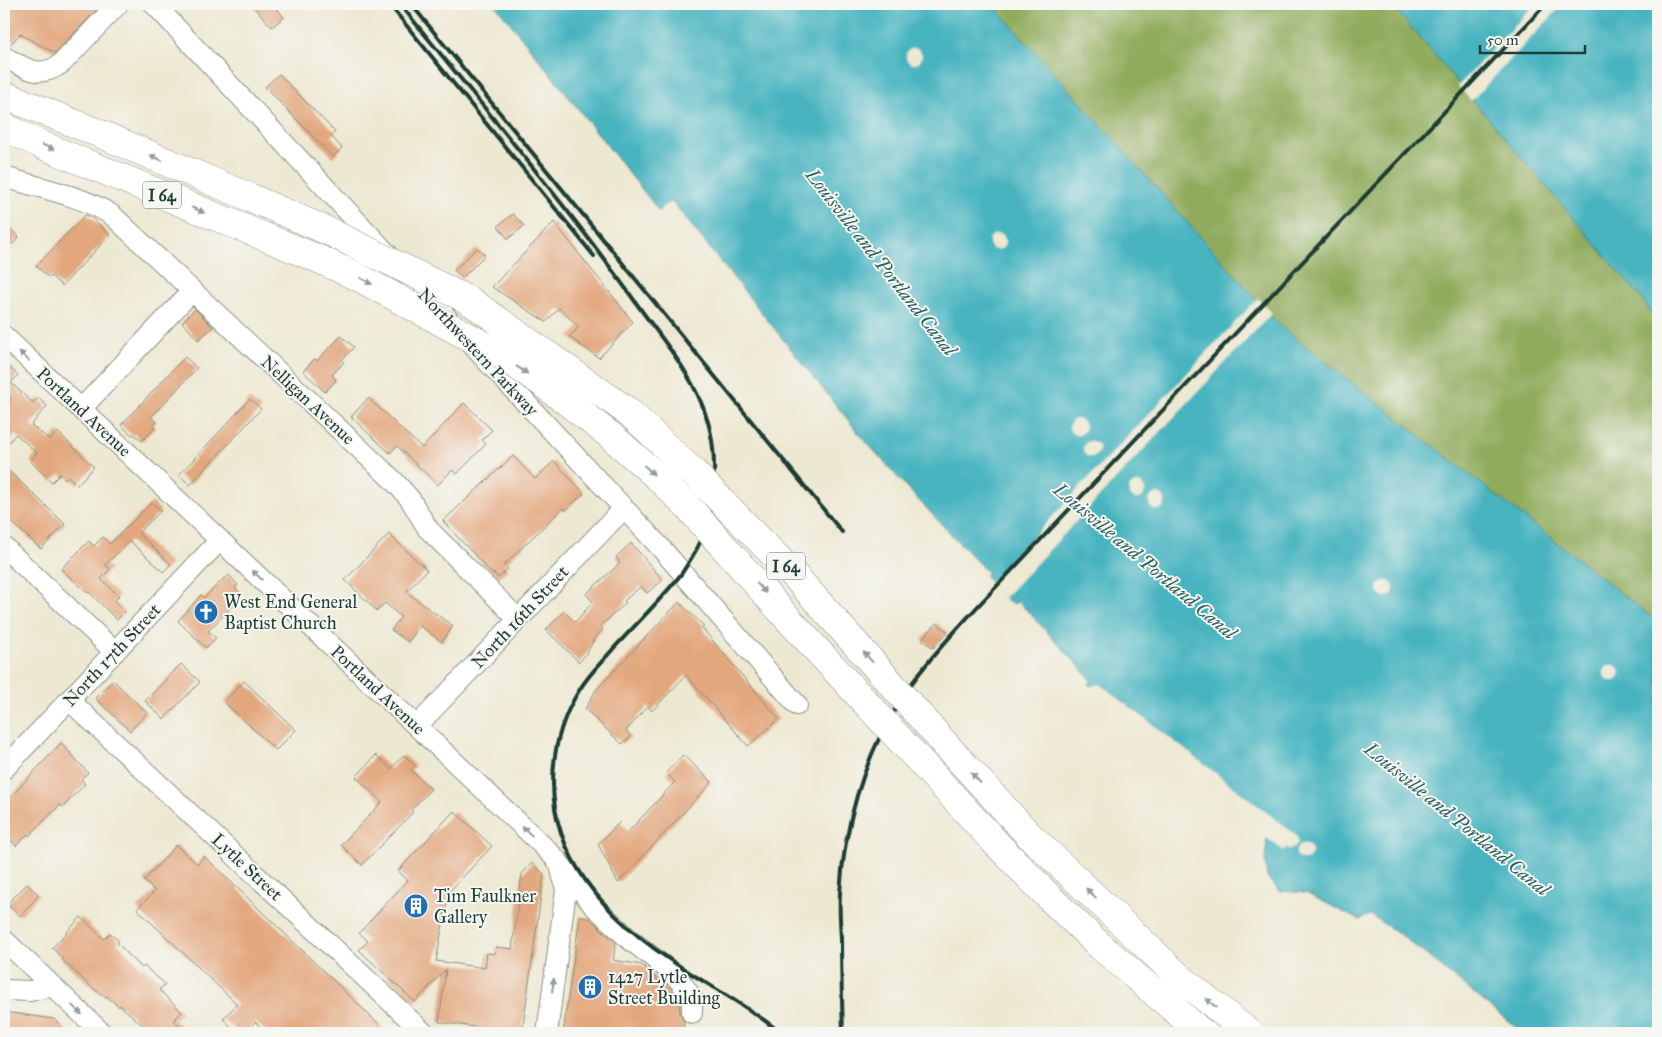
<svg xmlns="http://www.w3.org/2000/svg" width="1662" height="1037" font-family="'IM FELL Great Primer',serif">
<style>
.forest{fill:#90ab5c;stroke:#587448}
.water{fill:#46b4c0;stroke:#32787a}
.pier{fill:#ede8d1}
.building{fill:#e3a77e}
.lines{fill:none;stroke-linecap:round;stroke-linejoin:round}
.minor-casing{stroke:#869282;stroke-width:22}
.highway-casing{stroke:#869282;stroke-width:29}
.minor{stroke:#fff;stroke-width:20}
.highway{stroke:#fff;stroke-width:28}
.rail{stroke:#1f3d34;stroke-width:4}
.highway-bridge-casing{stroke:#869282;stroke-width:29;stroke-linecap:butt}
.highway-bridge{stroke:#fff;stroke-width:28}
.oneway{fill:#8f9e9a}
.labels{text-anchor:middle;dominant-baseline:central;stroke-width:4;stroke-linejoin:round;paint-order:stroke}
.shield{fill:#f6f6f2;stroke:#60746d;stroke-width:1}
.shield-label{font-size:16px;font-weight:bold;fill:#1f3d34}
.street-label{font-size:18px;fill:#1f3d34;stroke:#f6f6f2}
.poi-label{font-size:18px;fill:#1f3d34;stroke:#f6f6f2;text-anchor:start}
.water-label{font-size:19px;font-style:italic;fill:#2b615e;stroke:#f6f6f2}
</style>
<rect width="100%" height="100%" fill="#f6f6f2"/>
<filter id="ink" filterUnits="userSpaceOnUse"><feTurbulence type="fractalNoise" baseFrequency=".02" numOctaves="2"/><feDisplacementMap in="SourceGraphic" scale="10" xChannelSelector="R" yChannelSelector="G"/><feConvolveMatrix kernelMatrix="1 2 1 2 8 2 1 2 1" color-interpolation-filters="sRGB"/></filter>
<filter id="wash" filterUnits="userSpaceOnUse"><feTurbulence type="fractalNoise" baseFrequency=".0096" numOctaves="4" result="noise"/><feDisplacementMap in="SourceGraphic" scale="20" xChannelSelector="R" yChannelSelector="G"/><feGaussianBlur stdDeviation="1.12" result="paint"/><feColorMatrix in="noise" values="0 0 0 0 0 0 0 0 0 0 0 0 0 0 0 0 0 1.4 0 .05"/><feComposite in="paint" operator="in"/></filter>
<g filter="url(#wash)">
<rect width="100%" height="100%" fill="#ede8d1"/>
<!-- forest -->
<path class="forest" d="M 992,4 L 1391,4 L 1643,300 L 1658,325 L 1658,622 L 1281,327 Z"/>
<!-- water -->
<path class="water" d="M 495,4 L 992,4 L 1281,327 L 1658,622 L 1658,1033 L 1523,1033 L 1401,935 L 1370,915 L 1359,920 L 1306,893 L 1280,891 L 1267,878 L 1265,859 L 1267,838 L 1284,850 L 1294,848 L 1297,842 L 1295,835 L 1100,684 L 1092,686 L 1089,685 L 1091,682 L 1090,678 L 1019,602 L 1011,604 L 985,577 L 987,572 L 984,569 L 910,491 L 860,435 L 674,204 L 670,202 L 661,207 L 659,211 Z
M 1391,4 L 1658,4 L 1658,325 L 1643,300 Z"/>
<!-- pier -->
<path class="pier" d="M 1535,4 L 1563,4 L 1471,101 L 1458,86 Z
M906 56a8 8 0 1 1 16 0a8 8 0 1 1-16 0Z
M989 242a8 8 0 1 1 16 0a8 8 0 1 1-16 0Z
M 1258,298 L 1272,313 L 1003,599 L 989,584 Z
M1069 427a8 8 0 1 1 16 0a8 8 0 1 1-16 0Z
M1083 449a8 8 0 1 1 16 0a8 8 0 1 1-16 0Z
M1129 491a8 8 0 1 1 16 0a8 8 0 1 1-16 0Z
M1149 502a8 8 0 1 1 16 0a8 8 0 1 1-16 0Z
M1378 589a8 8 0 1 1 16 0a8 8 0 1 1-16 0Z
M1604 673a8 8 0 1 1 16 0a8 8 0 1 1-16 0Z
M 1100,684 L 1296,835 L 1298,842 L 1294,848 L 1283,850 L 1265,837 L 1268,836 L 1284,847 L 1292,846 L 1295,841 L 1293,836 L 1100,686 L 1091,688 L 1092,686 Z
M1296 852a8 8 0 1 1 16 0a8 8 0 1 1-16 0Z"/>
<g id="blocks">
<!-- building -->
<path class="building" d="M 4,4 L 102,4 L 55,53 L 20,34 L 9,46 L 4,45 Z
M 251,4 L 273,4 L 284,17 L 272,27 Z
M 279,74 L 335,132 L 331,136 L 342,148 L 333,157 L 265,87 Z
M 513,214 L 524,226 L 508,239 L 498,226 Z
M 85,215 L 91,217 L 110,235 L 62,286 L 51,276 L 49,278 L 36,266 Z
M 554,222 L 633,322 L 599,358 L 569,337 L 579,327 L 559,308 L 546,322 L 492,287 Z
M 4,223 L 19,237 L 13,244 L 10,243 L 4,250 Z
M 477,248 L 485,255 L 462,278 L 454,270 Z
M 195,309 L 213,327 L 198,340 L 182,322 Z
M 341,336 L 354,347 L 342,360 L 344,362 L 332,375 L 336,380 L 325,392 L 303,371 L 315,359 L 317,361 Z
M 185,357 L 197,368 L 151,417 L 157,422 L 153,425 L 155,428 L 142,441 L 134,434 L 132,435 L 121,425 Z
M 4,362 L 18,375 L 11,383 L 33,403 L 38,398 L 47,406 L 31,425 L 50,440 L 58,432 L 94,467 L 77,485 L 68,476 L 65,479 L 60,474 L 52,482 L 30,461 L 37,453 L 16,434 L 4,448 L 4,407 L 11,400 L 4,393 Z
M 368,398 L 422,448 L 464,403 L 492,430 L 482,440 L 486,444 L 457,474 L 452,470 L 438,485 L 397,446 L 390,453 L 351,417 Z
M 250,399 L 261,409 L 190,485 L 179,475 Z
M 513,456 L 535,479 L 554,461 L 584,493 L 565,511 L 563,508 L 504,565 L 508,569 L 498,578 L 494,573 L 493,575 L 443,521 Z
M 4,466 L 65,524 L 41,549 L 4,515 Z
M 152,502 L 161,511 L 138,533 L 171,564 L 163,572 L 130,541 L 105,565 L 110,569 L 101,579 L 119,596 L 114,601 L 125,612 L 117,620 L 89,592 L 88,593 L 61,569 L 89,541 L 94,546 L 103,537 L 110,544 Z
M 389,534 L 427,570 L 406,592 L 453,626 L 442,642 L 420,626 L 408,642 L 391,630 L 401,617 L 385,603 L 377,611 L 345,580 Z
M 631,543 L 663,580 L 647,593 L 641,586 L 624,601 L 626,603 L 600,626 L 603,629 L 594,639 L 587,653 L 579,662 L 546,630 L 564,611 L 575,622 L 593,602 L 586,594 L 620,563 L 616,557 Z
M 229,575 L 238,585 L 235,588 L 243,595 L 208,631 L 216,638 L 206,648 L 178,621 L 201,595 L 204,598 L 224,578 L 225,579 Z
M 679,602 L 704,626 L 702,628 L 779,719 L 748,746 L 686,675 L 652,711 L 648,706 L 626,731 L 631,737 L 622,744 L 585,709 L 596,690 Z
M 937,623 L 948,632 L 933,648 L 922,639 Z
M 181,664 L 200,682 L 164,719 L 145,701 Z
M 113,680 L 147,713 L 130,731 L 95,698 Z
M 244,681 L 296,730 L 276,750 L 224,702 Z
M 61,743 L 88,773 L 81,779 L 85,784 L 63,807 L 60,805 L 29,836 L 28,834 L 16,846 L 4,834 L 4,804 Z
M 376,755 L 391,769 L 404,755 L 415,766 L 411,770 L 431,789 L 411,810 L 413,812 L 362,865 L 341,845 L 382,802 L 356,777 Z
M 683,755 L 712,782 L 618,883 L 598,844 L 620,822 L 629,831 L 675,782 L 666,773 Z
M 454,811 L 492,846 L 449,892 L 436,961 L 485,968 L 487,953 L 495,954 L 496,947 L 512,949 L 522,874 L 532,863 L 544,874 L 522,1033 L 482,1033 L 482,1028 L 439,1022 L 446,969 L 415,1002 L 359,950 L 368,941 L 359,933 L 408,880 L 398,871 Z
M 176,845 L 197,864 L 204,856 L 388,1033 L 268,1033 L 255,1022 L 244,1033 L 238,1033 L 223,1019 L 237,1004 L 137,909 L 155,891 L 144,881 Z
M 27,884 L 39,895 L 20,916 L 7,904 Z
M 580,916 L 589,918 L 616,943 L 613,960 L 642,965 L 679,1000 L 680,1013 L 684,1022 L 683,1033 L 563,1033 Z
M 81,917 L 104,939 L 110,933 L 119,941 L 117,943 L 142,968 L 144,966 L 165,984 L 159,990 L 182,1012 L 174,1020 L 188,1033 L 151,1033 L 120,1005 L 119,1007 L 107,996 L 106,997 L 95,990 L 62,960 L 63,959 L 52,948 Z
M 4,1012 L 54,1019 L 69,1033 L 4,1033 Z"/>
</g>
</g>
<g filter="url(#ink)">
<use href="#blocks" fill-opacity="0" stroke="#869282" stroke-width="1"/>
<g class="lines">
<defs>
<path id="minor" d="M 154,4 L 449,320
M 4,57 C 26,68 39,80 62,63 L 118,4
M 4,177 C 39,188 81,195 112,215 L 395,482 L 410,499 L 428,529 L 518,619
M 4,336 L 538,841 L 555,858 L 593,905 L 628,938 L 665,967 L 681,982 L 692,998 L 692,1013
M 472,345 L 660,547 L 797,705
M 81,409 L 192,291
M 4,547 L 115,652
M 69,700 L 424,1033
M 417,726 L 624,508
M 4,769 L 220,540
M 4,940 L 102,1033
M 4,990 L 30,991 L 52,986
M 547,1033 L 566,890 L 561,869"/>
<path id="highway" d="M 4,95 L 103,135 L 249,197
M 4,127 L 42,145 L 321,260"/>
</defs>
<!-- minor casing -->
<use href="#minor" class="minor-casing"/>
<!-- highway casing -->
<use href="#highway" class="highway-casing"/>
<!-- minor -->
<use href="#minor" class="minor"/>
<!-- highway -->
<use href="#highway" class="highway"/>
<!-- rail -->
<path class="rail" d="M 389,4 L 594,256
M 400,4 C 479,102 561,198 634,300 C 661,339 695,375 708,422 C 718,457 715,499 704,533 C 699,548 690,560 682,573 C 661,600 636,624 613,649 C 602,662 589,674 580,689 C 562,717 553,750 553,783 C 553,866 618,927 684,969 C 716,990 751,1008 781,1033
M 411,4 L 842,532
M 843,1033 C 842,1002 841,970 841,938 C 840,923 839,908 840,893 C 844,828 862,762 897,706 C 919,669 949,638 978,606 L 1546,4"/>
<defs>
<path id="highway-bridge" d="M 249,197 L 330,232 L 470,301 L 630,413 L 693,472 L 793,574 L 955,755 L 1027,833 L 1179,977 L 1249,1033
M 321,260 L 358,277 L 495,351 L 541,382 L 611,436 L 661,480 L 688,507 L 791,622 L 994,841 L 1052,900 L 1099,945 L 1202,1033"/>
</defs>
<!-- highway-bridge casing -->
<use href="#highway-bridge" class="highway-bridge-casing"/>
<!-- highway-bridge -->
<use href="#highway-bridge" class="highway-bridge"/>
</g>
<!-- one-way arrows -->
<defs><path id="oneway-solid" d="M-6-.8H1V-3.2L6.5 0L1 3.2V.8H-6Z" transform="scale(1.25)"/></defs>
<g class="oneway">
<use href="#oneway-solid" transform="translate(48 147) rotate(23)"/>
<use href="#oneway-solid" transform="translate(156 158) rotate(-157)"/>
<use href="#oneway-solid" transform="translate(198 210) rotate(23)"/>
<use href="#oneway-solid" transform="translate(366 281) rotate(29)"/>
<use href="#oneway-solid" transform="translate(24 356) rotate(-136)"/>
<use href="#oneway-solid" transform="translate(522 370) rotate(34)"/>
<use href="#oneway-solid" transform="translate(649 470) rotate(42)"/>
<use href="#oneway-solid" transform="translate(257 575) rotate(-137)"/>
<use href="#oneway-solid" transform="translate(761 588) rotate(48)"/>
<use href="#oneway-solid" transform="translate(868 657) rotate(-132)"/>
<use href="#oneway-solid" transform="translate(976 778) rotate(-133)"/>
<use href="#oneway-solid" transform="translate(527 831) rotate(-137)"/>
<use href="#oneway-solid" transform="translate(1091 893) rotate(-137)"/>
<use href="#oneway-solid" transform="translate(553 985) rotate(-82)"/>
<use href="#oneway-solid" transform="translate(1211 1003) rotate(-141)"/>
<use href="#oneway-solid" transform="translate(77 1010) rotate(43)"/>
</g>
</g>
<!-- icons -->
<defs>
<symbol id="church-disc" viewBox="-11 -11 22 22"><circle r="9.5" fill="#1f6fb2" stroke="#f6f6f2"/><path d="M-1.2-6h2.4v3.5h3.3v2.4h-3.3V6h-2.4V-.1h-3.3v-2.4h3.3Z" fill="#fff"/></symbol>
<symbol id="building-disc" viewBox="-11 -11 22 22"><circle r="9.5" fill="#1f6fb2" stroke="#f6f6f2"/><path d="M-4-6H4V6H1V3H-1V6H-4ZM-2.5-4.3h1.7v1.8h-1.7ZM.8-4.3h1.7v1.8H.8ZM-2.5-1h1.7V.8h-1.7ZM.8-1h1.7V.8H.8Z" fill="#fff"/></symbol>
</defs>
<g fill-rule="evenodd">
<use href="#church-disc" x="192" y="598" width="28" height="28"/>
<use href="#building-disc" x="402" y="892" width="28" height="28"/>
<use href="#building-disc" x="576" y="973" width="28" height="28"/>
</g>
<g class="labels">
<!-- shield labels -->
<g class="shield">
<rect x="143" y="181.5" width="38" height="27" rx="4"/>
<rect x="767" y="552.5" width="38" height="27" rx="4"/>
</g>
<g class="shield-label">
<text x="162" y="195">I 64</text>
<text x="786" y="566">I 64</text>
</g>
<!-- street labels -->
<g class="street-label">
<text transform="translate(478 352) rotate(47)">Northwestern Parkway</text>
<text transform="translate(308 400) rotate(43)">Nelligan Avenue</text>
<text transform="translate(84 412) rotate(43)">Portland Avenue</text>
<text transform="translate(520 617) rotate(-47)">North 16th Street</text>
<text transform="translate(112 655) rotate(-47)">North 17th Street</text>
<text transform="translate(378 690) rotate(43)">Portland Avenue</text>
<text transform="translate(247 867) rotate(43)">Lytle Street</text>
</g>
<!-- poi labels -->
<g class="poi-label">
<text x="224" y="602">West End General<tspan x="224" dy="21">Baptist Church</tspan></text>
<text x="434" y="896">Tim Faulkner<tspan x="434" dy="21">Gallery</tspan></text>
<text x="608" y="977">1427 Lytle<tspan x="608" dy="21">Street Building</tspan></text>
</g>
<!-- water labels -->
<g class="water-label">
<text transform="translate(881 262) rotate(52)">Louisville and Portland Canal</text>
<text transform="translate(1145 561) rotate(40)">Louisville and Portland Canal</text>
<text transform="translate(1457 819) rotate(39)">Louisville and Portland Canal</text>
</g>
</g>
<!-- margin -->
<rect width="1662" height="1037" fill="none" stroke="#f6f6f2" stroke-width="20"/>
<!-- scale -->
<path d="M1480 45v8h105v-8" fill="none" stroke="#1f3d34" stroke-width="2.5"/>
<text x="1487" y="45" font-size="15" fill="#1f3d34" stroke="#f6f6f2" stroke-width="4" paint-order="stroke">50 m</text>
</svg>
